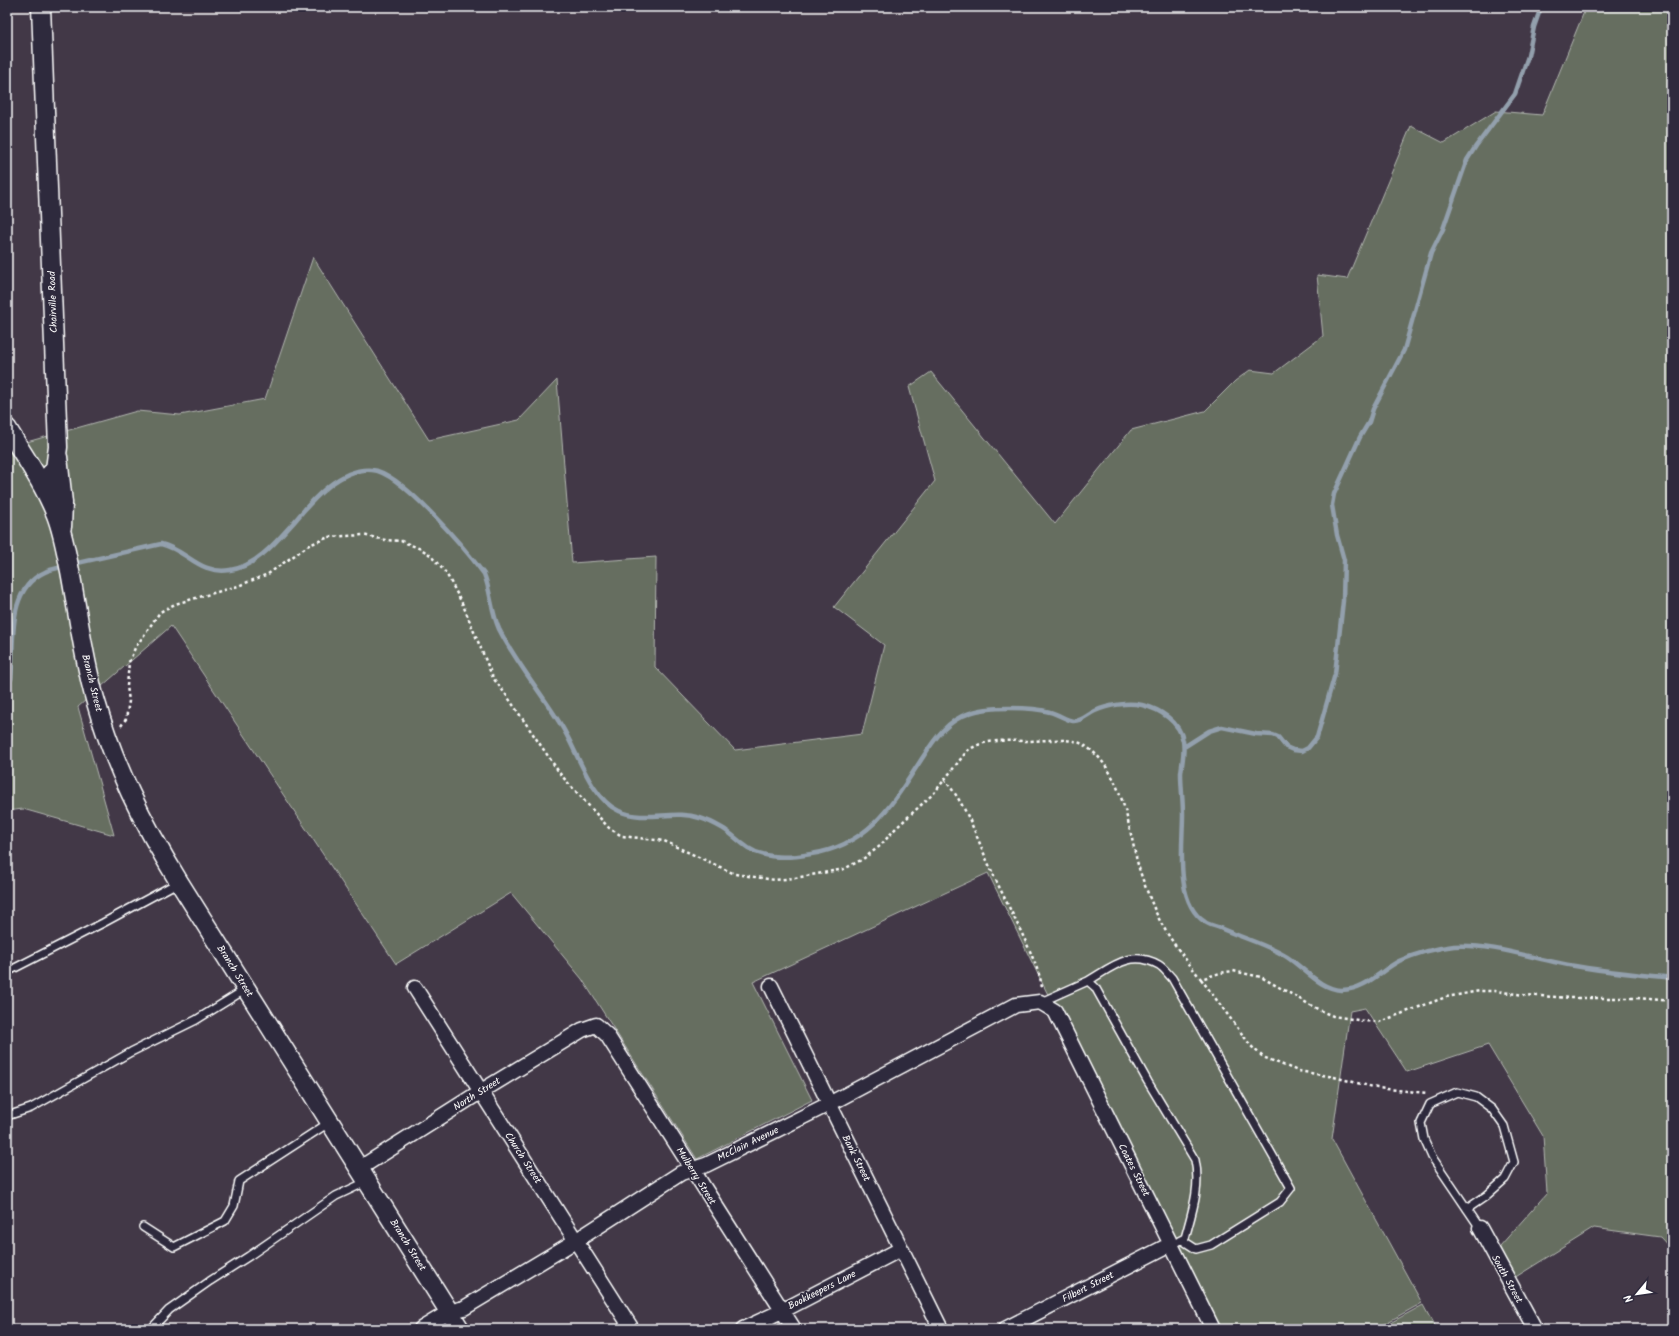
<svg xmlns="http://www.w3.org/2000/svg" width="1679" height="1336" font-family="Kalam,sans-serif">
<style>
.built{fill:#50424e}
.green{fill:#666e61;stroke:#b2b6b0}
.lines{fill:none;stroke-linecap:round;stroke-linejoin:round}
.stream{stroke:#93a0ad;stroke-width:4.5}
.service-casing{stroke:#fff;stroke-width:10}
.minor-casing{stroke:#fff;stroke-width:17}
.tertiary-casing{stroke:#fff;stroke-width:21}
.path{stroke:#fff;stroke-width:2.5;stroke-dasharray:3 3;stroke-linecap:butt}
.service{stroke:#2f2a3d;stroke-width:7}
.minor{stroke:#2f2a3d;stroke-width:14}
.tertiary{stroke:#2f2a3d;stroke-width:18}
.labels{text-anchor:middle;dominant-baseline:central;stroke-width:3.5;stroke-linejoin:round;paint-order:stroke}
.street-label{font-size:10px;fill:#fff;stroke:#2f2a3d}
</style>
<rect width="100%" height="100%" fill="#423847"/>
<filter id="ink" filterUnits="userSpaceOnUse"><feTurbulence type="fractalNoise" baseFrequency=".025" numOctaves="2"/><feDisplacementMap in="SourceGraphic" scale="8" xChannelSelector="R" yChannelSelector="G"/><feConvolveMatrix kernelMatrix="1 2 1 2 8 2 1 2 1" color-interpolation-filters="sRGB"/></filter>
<g filter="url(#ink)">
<!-- built -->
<path class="built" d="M 287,1322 L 292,1329 L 124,1329 Z"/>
<!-- green -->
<path class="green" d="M 1586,7 L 1672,7 L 1672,1250 L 1660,1237 L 1594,1228 L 1506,1283 L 1492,1255 L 1547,1193 L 1543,1136 L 1488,1045 L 1407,1072 L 1365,1008 L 1350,1011 L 1332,1139 L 1422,1303 L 1375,1329 L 1219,1329 L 1171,1244 L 988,873 L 753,982 L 812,1100 L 697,1159 L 582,979 L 511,893 L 396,964 L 171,626 L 78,707 L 114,835 L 23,809 L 7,811 L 7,444 L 9,447 L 137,411 L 180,415 L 265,399 L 313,257 L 429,440 L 519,420 L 557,380 L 572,563 L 656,557 L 655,667 L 735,750 L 862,734 L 884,645 L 834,607 L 935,481 L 909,387 L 931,372 L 1055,524 L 1131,430 L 1205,411 L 1235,381 L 1250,370 L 1274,373 L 1323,336 L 1317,275 L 1347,279 L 1411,126 L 1444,143 L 1496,111 L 1542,115 Z
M 1423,1305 L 1436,1329 L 1379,1329 Z"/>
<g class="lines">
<!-- stream -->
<path class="stream" d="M 73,564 L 161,544 C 187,550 199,575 230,570 C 257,566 277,541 294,522 C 312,500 341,467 372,470 C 400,471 467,551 484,574 C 491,592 491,611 499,629 C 516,663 541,692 561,725 C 577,750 590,798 619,811 C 646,823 673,809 700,818 C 707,820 715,824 722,828 C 736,836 745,850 762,854 C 778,859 795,857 811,854 C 870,845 893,803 923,757 C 935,738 948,720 970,713 C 987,706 1032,707 1050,712 C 1058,714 1066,720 1073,721 C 1081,722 1088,714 1095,711 C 1108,705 1128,702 1142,705 C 1160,709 1180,722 1183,741 C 1185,751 1182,763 1181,773 C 1181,787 1183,801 1183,814 C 1183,845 1174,902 1205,922 C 1209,925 1215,926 1220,928 C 1242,938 1266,944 1287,957 C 1304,968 1321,990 1342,990 C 1365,990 1380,971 1399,961 C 1415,954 1437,948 1454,946 C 1490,944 1525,956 1559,963 C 1596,971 1634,974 1672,978
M 7,685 L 11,679 C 15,643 5,590 45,572 C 51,569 59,568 66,566
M 1184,747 L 1209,731 L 1222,727 L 1256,734 L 1273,735 L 1278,737 L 1286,747 L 1293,750 L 1302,751 L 1308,748 L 1317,737 L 1335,674 L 1343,601 L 1344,560 L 1337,535 L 1332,505 L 1334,494 L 1360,437 L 1369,422 L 1373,409 L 1404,350 L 1431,253 L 1443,229 L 1467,160 L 1476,146 L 1515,94 L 1528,56 L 1534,27 L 1541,7"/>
<defs>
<path id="service" d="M 7,972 L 103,923 L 179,882
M 1088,981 C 1112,967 1131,949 1159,965 C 1164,968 1168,974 1172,978 L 1291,1188 L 1280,1202 L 1211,1245 L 1196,1249 L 1182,1240
M 1041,1002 L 1088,981 L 1095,987 L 1148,1082 L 1195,1160 C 1201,1187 1192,1212 1185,1238 L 1179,1241
M 7,1116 L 31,1108 L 131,1052 L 196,1020 L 246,989
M 1467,1209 L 1486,1196 L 1505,1179 L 1514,1162 L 1504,1126 L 1492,1109 L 1476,1097 L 1457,1092 L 1430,1104 L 1421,1123 L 1424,1139 L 1432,1157 L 1480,1228
M 143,1227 L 174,1247 L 225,1221 L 234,1206 L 239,1181 L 330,1122
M 151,1329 L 169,1310 L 210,1281 L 249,1256 L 336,1196 L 368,1181"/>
<path id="minor" d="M 771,986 L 941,1329
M 415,988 L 632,1329
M 360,1168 L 480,1092 L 582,1030 L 596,1025 L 607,1035 L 794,1329
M 1480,1228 L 1535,1329
M 421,1329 L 449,1312 L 464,1308 L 577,1240 L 681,1173 L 706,1165 L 829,1104 L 1016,1005 L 1040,1002 L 1055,1011 L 1213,1329
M 743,1329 L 782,1311 L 901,1249
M 1005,1329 L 1171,1244"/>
<path id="tertiary" d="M 7,428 C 24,456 44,484 56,515 C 63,533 66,552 70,571 C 78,613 83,657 95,699 C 114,766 143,823 179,882 L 460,1329
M 58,457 L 63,503 L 62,527
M 41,484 L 55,469 L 58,447 L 41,7"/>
</defs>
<!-- service casing -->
<use href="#service" class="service-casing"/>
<!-- minor casing -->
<use href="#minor" class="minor-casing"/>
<!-- tertiary casing -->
<use href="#tertiary" class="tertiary-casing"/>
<!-- path -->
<path class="path" d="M 121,726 L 126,719 L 129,701 L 127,686 L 129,662 L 135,648 L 160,612 L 175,604 L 238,586 L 268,574 L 309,545 L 329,537 L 363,535 L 385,540 L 401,541 L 421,549 L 429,554 L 446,573 L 463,605 L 493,678 L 507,696 L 561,775 L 609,828 L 622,836 L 664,841 L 735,874 L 775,880 L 795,878 L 844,869 L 863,859 L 880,846 L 895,829 L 934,793 L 967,751 C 985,738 1006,741 1028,741 C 1041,741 1071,737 1082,744 C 1120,766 1127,818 1136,857 C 1140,874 1147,891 1153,906 C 1164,933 1183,956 1201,979 L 1220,973 L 1233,971 L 1261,977 L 1321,1011 L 1333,1016 L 1364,1021 L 1379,1022 L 1446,997 L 1480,991 L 1495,991 L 1524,995 L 1571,998 L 1637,998 L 1672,1001
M 944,779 C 967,806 975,834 989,865 C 1002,894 1017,922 1030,951 C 1035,964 1041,976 1042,989
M 1201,979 L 1251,1046 L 1263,1057 L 1298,1071 L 1334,1077 L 1377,1088 L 1427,1093"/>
<!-- service -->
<use href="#service" class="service"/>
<!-- minor -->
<use href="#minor" class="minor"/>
<!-- tertiary -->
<use href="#tertiary" class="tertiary"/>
</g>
</g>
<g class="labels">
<!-- street labels -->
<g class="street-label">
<text transform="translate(53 302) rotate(-92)">Chairville Road</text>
<text transform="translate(92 683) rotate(76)">Branch Street</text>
<text transform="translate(235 971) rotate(58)">Branch Street</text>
<text transform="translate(477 1094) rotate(-32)">North Street</text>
<text transform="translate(748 1144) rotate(-26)">McClain Avenue</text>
<text transform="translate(523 1158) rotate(57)">Church Street</text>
<text transform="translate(856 1158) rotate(63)">Bank Street</text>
<text transform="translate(1134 1170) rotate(63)">Coates Street</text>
<text transform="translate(696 1176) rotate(58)">Mulberry Street</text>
<text transform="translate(408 1245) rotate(58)">Branch Street</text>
<text transform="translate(1507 1279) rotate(61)">South Street</text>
<text transform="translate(1088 1287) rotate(-27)">Filbert Street</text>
<text transform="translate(822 1290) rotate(-27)">Bookkeepers Lane</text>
</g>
</g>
<!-- margin -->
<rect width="1679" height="1336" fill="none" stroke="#2f2a3d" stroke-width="24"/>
<rect x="12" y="12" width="1655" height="1312" fill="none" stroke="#fff" stroke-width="1.5" filter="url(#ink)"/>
<!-- north arrow -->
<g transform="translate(1637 1294) rotate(241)" stroke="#2f2a3d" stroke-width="3" paint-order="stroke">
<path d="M0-3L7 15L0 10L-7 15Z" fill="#ffffff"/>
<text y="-6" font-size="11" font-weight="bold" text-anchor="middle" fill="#ffffff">N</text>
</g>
</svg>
